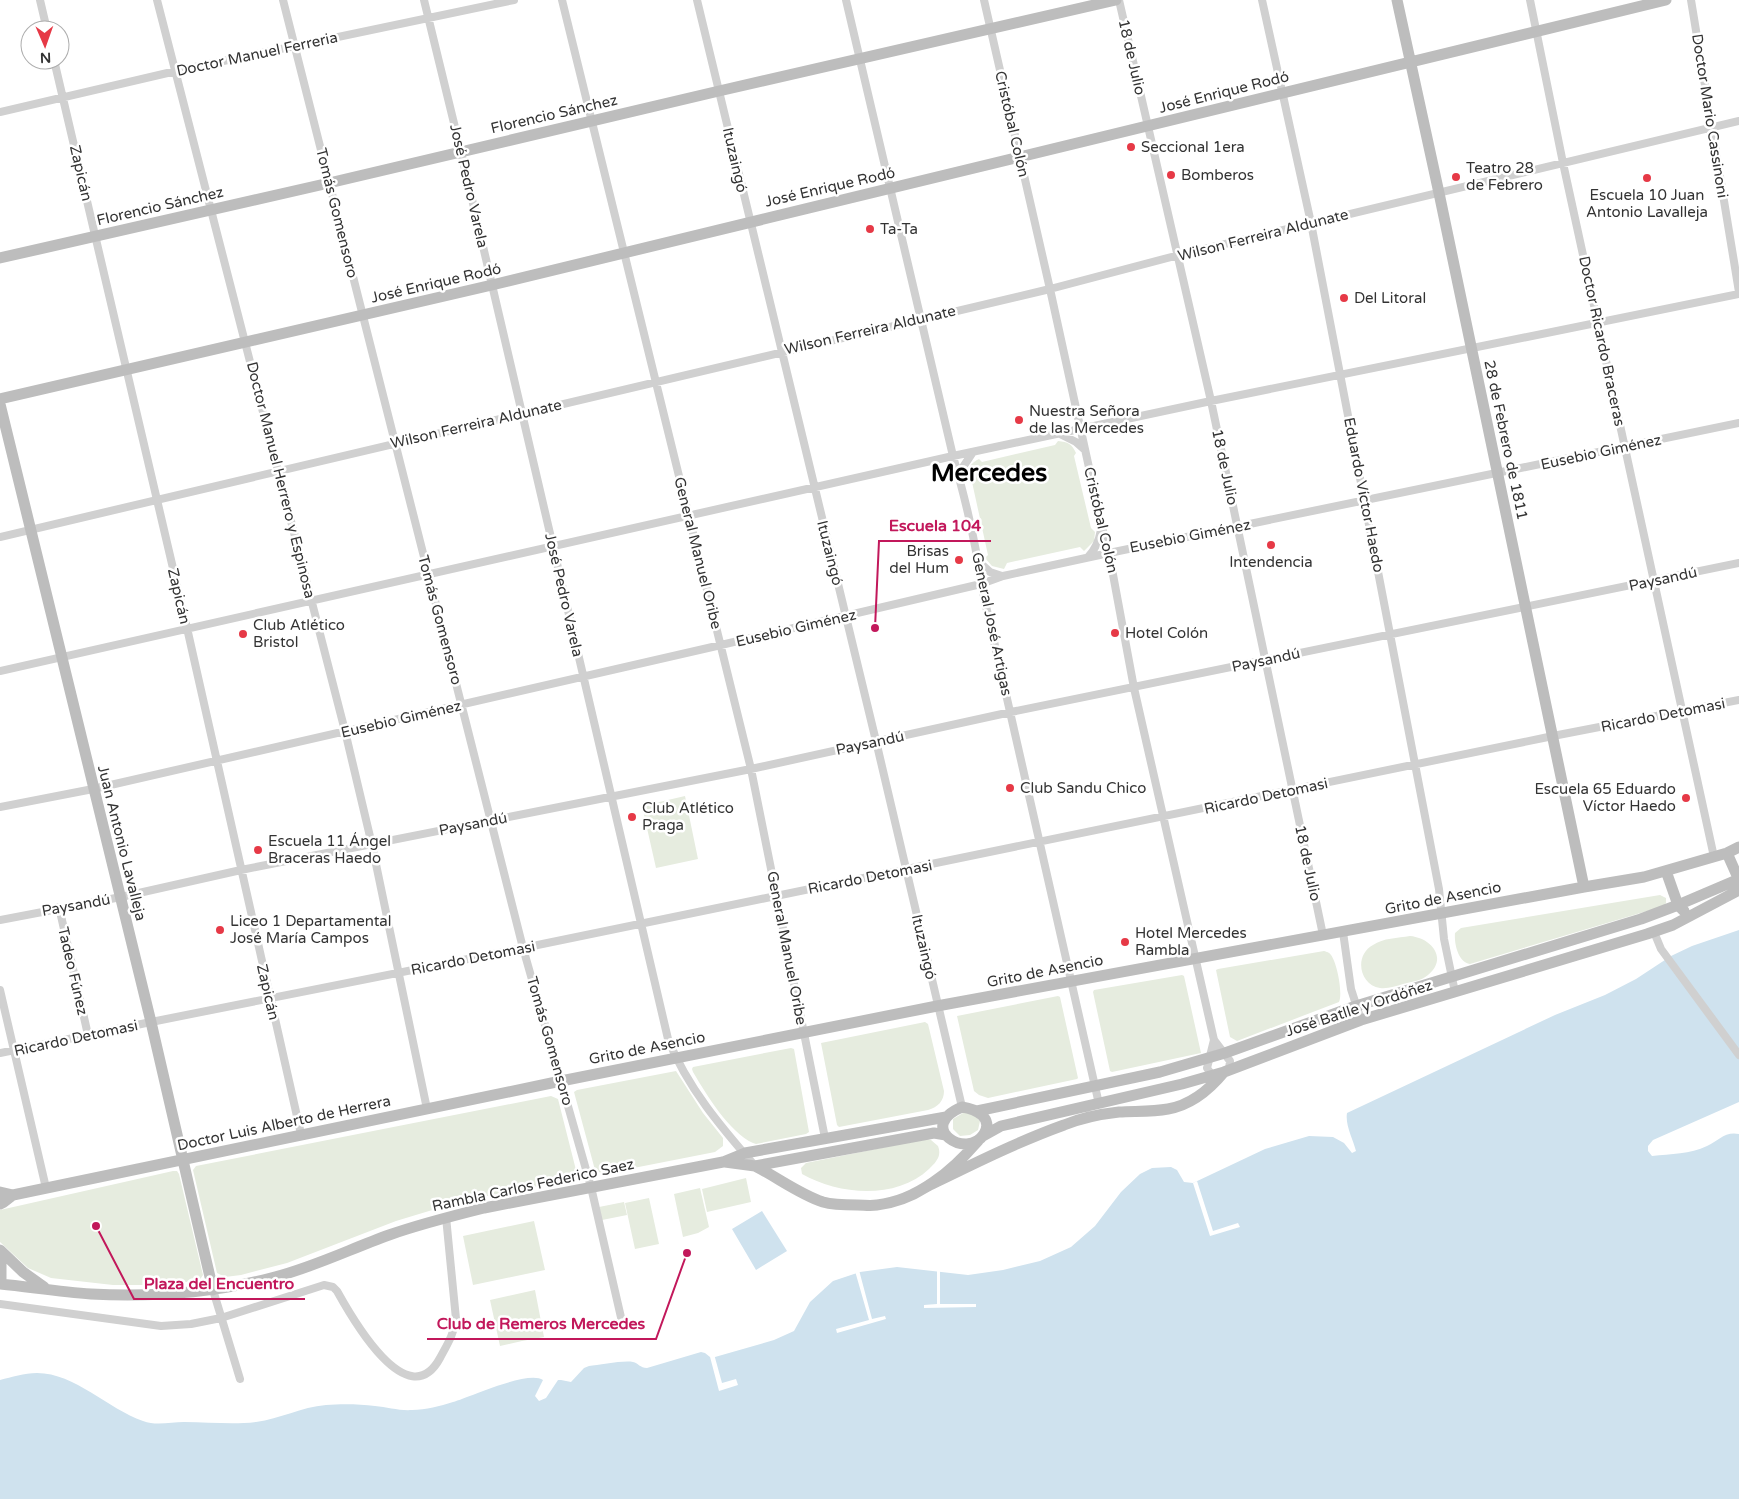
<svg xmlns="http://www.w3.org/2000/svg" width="1739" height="1499" font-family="'Varela Round',sans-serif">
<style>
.green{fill:#e6ecdf}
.water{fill:#cfe2ee}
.pier{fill:#fff}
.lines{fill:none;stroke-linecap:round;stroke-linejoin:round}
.street{stroke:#d0d0d0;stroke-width:8}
.secondary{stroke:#bdbdbd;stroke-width:11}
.poi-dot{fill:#e63946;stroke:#fff;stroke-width:2}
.labels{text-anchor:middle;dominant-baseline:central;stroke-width:5;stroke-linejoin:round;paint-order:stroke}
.street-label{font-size:15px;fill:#333;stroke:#fff}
.poi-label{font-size:15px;fill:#333;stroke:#fff;text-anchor:start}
.town-label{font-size:25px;font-weight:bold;fill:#000;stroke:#fff}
.leader{fill:none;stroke:#c2185b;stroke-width:2}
.callout-dot{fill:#c2185b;stroke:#fff;stroke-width:2}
.callout-label{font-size:16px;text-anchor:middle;font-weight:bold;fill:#c2185b;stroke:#fff;stroke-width:5;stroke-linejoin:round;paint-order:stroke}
</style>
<rect width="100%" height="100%" fill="#fff"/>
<!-- green -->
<path class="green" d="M 1058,441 C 1068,442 1072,444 1076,453 L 1074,456 L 1091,528 L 1095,532 L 1094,541 L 1084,551 L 1080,547 L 1007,563 L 1004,569 L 992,566 L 985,558 L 988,555 L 972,482 L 968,479 C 966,469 971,463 979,459 L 982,462 L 1055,445 Z
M 685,796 L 698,859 L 656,868 L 642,806 Z
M 1660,895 L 1666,898 L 1666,903 L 1664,906 L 1470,964 C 1458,962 1454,943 1455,933 L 1461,928 Z
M 1410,936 C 1432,938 1448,959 1428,975 C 1421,981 1411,982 1403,984 C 1396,986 1388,989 1380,988 C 1359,985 1354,955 1373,945 C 1383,938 1398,938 1410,936 Z
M 1324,951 C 1327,952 1329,952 1331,955 C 1337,963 1343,993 1339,1002 L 1237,1041 L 1230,1037 L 1216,970 L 1218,969 Z
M 1182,975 L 1184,976 L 1201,1053 L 1112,1072 L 1110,1071 L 1093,992 L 1094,990 Z
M 1058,996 L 1060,997 L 1078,1078 L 1077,1079 L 988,1098 L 979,1095 L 974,1091 L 957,1016 Z
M 925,1022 L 928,1024 L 944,1091 C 944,1101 938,1107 928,1110 L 839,1127 L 837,1125 L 821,1043 Z
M 791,1048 L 794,1049 L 809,1132 L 806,1134 L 756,1144 L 753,1143 C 729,1132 706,1094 693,1072 L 692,1069 L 693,1067 Z
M 676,1071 L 703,1113 L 723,1138 L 723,1146 L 715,1152 L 603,1174 L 595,1170 L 574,1092 L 577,1090 Z
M 551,1096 L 558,1099 L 577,1174 L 574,1179 L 462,1201 L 396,1221 L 287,1263 L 241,1275 L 225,1277 L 217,1273 L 193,1170 L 196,1166 Z
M 963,1113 L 972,1113 L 980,1121 L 978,1130 L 970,1135 L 960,1136 L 953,1129 L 953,1119 Z
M 926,1139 L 931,1140 L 938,1146 C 942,1156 936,1162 929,1169 C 896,1200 839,1195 802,1174 L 801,1168 L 806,1163 Z
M 173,1171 L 177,1171 L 179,1174 L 203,1275 L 199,1281 L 144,1285 L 113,1285 L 51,1278 L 28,1268 L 0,1242 L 0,1210 Z
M 746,1178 L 751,1202 L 707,1212 L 702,1189 Z
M 700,1188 L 709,1227 L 698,1233 L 683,1237 L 674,1194 Z
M 649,1198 L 659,1244 L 635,1249 L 625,1203 Z
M 624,1202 L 627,1215 L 602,1220 L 599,1207 Z
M 534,1221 L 545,1270 L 473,1285 L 463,1236 Z
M 535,1290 L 544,1337 L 522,1341 L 517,1317 L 522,1341 L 500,1346 L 490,1300 Z"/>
<!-- water -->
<path class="water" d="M 1739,930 L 1739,1102 L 1653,1140 L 1648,1146 L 1648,1151 L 1652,1156 C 1671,1154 1690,1154 1707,1146 C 1718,1141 1725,1131 1739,1134 L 1739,1499 L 0,1499 L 0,1380 C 12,1377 24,1373 37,1373 C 75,1373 108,1409 143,1421 C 156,1426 171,1422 184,1422 C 209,1422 232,1425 256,1422 C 280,1419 301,1407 326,1405 C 341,1404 359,1404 375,1406 C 387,1407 400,1411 412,1410 C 426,1410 440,1406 453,1402 C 470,1397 528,1370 543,1380 L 535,1396 L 539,1401 L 546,1398 L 558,1380 L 561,1380 L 571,1382 L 584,1368 L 589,1366 C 599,1365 624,1360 633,1362 C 638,1363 640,1368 647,1368 L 701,1352 L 705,1353 L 710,1357 L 715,1357 L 774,1340 L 794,1331 L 810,1302 L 833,1281 L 860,1272 L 897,1267 L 968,1275 L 1003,1270 L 1040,1261 L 1071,1247 L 1095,1226 L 1121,1192 L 1140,1174 L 1152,1168 L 1171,1167 L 1177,1170 L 1184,1182 L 1193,1183 L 1265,1149 L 1309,1136 L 1333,1137 L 1344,1143 L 1352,1153 L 1356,1151 C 1353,1139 1345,1125 1347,1113 L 1555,1015 L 1605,995 L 1636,979 L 1671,956 L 1692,946 Z
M 762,1211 L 787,1251 L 756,1270 L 732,1229 Z"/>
<!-- pier -->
<path class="pier" d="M 1197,1181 L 1213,1231 L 1238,1223 L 1240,1227 L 1210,1236 L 1193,1183 Z
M 937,1268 L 940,1268 L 940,1304 L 976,1304 L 976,1307 L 924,1308 L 924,1305 L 937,1304 Z
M 859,1270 L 872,1319 L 885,1316 L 886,1319 L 837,1333 L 836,1329 L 869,1320 L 855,1271 Z
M 709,1353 L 711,1355 L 714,1354 L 722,1383 L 736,1379 L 738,1385 L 719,1391 Z"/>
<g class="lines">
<!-- street -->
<path class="street" d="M 40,0 L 47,30
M 157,0 L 345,731 L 372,845 L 427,1109
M 283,0 L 523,948 L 591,1187 L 623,1326
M 424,0 L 461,152 L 668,1039 C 687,1087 721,1127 755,1166
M 562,0 L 751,769 L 825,1138
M 697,0 L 876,741 L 962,1107
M 846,0 L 953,456 C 965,498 976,541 981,584 L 1099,1104
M 984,0 L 1050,289 L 1102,527 L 1109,553 L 1134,688 L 1214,1040 L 1230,1061 L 1229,1069
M 1119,0 L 1211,401 L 1323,935
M 1262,0 L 1311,223 L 1439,889 L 1444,939 L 1455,992
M 1530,0 L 1563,163 L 1714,857
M 1691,0 L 1739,292
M 54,60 L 187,628 L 301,1134
M 0,112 L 176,71 L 514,0
M 1060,434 L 1076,442 L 1085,450
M 961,477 L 963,467 L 973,452
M 0,537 L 1050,289 L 1179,255 L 1739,121
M 1088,557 C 1096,549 1099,541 1101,530
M 979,562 L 990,572 L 1002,576
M 0,671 L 953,456 L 1211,401 L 1739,294
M 0,807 L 93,789 L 721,645 L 981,584 L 1003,576 L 1109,553 L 1739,423
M 59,907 L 88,1035
M 0,920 L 121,897 L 241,870 L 751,769 L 1011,712 L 1739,563
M 1343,932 L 1351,989 L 1361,1020
M 1654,932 L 1661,949 L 1739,1055
M 0,990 L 46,1188
M 0,1053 L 151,1022 L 523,948 L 1553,736 L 1739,700
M 1212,1075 L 1207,1068 L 1214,1040
M 213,1290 L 240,1379
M 0,1304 L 161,1326 L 191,1324 L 221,1318 L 324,1285 L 333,1287 L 337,1291 C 352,1318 408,1417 440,1358 C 447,1345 454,1334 456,1319 L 446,1217"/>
<!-- secondary -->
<path class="secondary" d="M 1397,0 L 1439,193 L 1584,887
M 0,258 L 329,183 L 719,91 L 1116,0
M 0,399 L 492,285 L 1666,0
M 0,404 L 151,1022 L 213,1290
M 1727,853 L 1739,880
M 1666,871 L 1678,905 L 1684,911
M 962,1107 C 976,1109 994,1118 984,1134 C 967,1161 915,1127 962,1107 Z
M 977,1111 L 1160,1072 L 1225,1053 L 1356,1006 L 1641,919 L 1678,905 L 1739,879
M 983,1136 L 1001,1126 L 1182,1084 L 1224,1072 L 1361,1020 L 1647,934 L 1673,925 L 1739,890
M 725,1162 L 755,1166 L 934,1133 L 946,1135
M 755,1166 C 777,1177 799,1194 823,1202 C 833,1205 847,1205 857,1205 C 864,1205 870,1206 877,1205 C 917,1201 953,1170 978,1141
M 928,1186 C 973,1164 1017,1142 1064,1125 C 1081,1118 1101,1114 1119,1112 C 1135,1111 1152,1112 1168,1109 C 1191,1105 1210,1089 1224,1072
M 0,1192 L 13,1195 L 561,1081 L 937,1006 L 1584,887 L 1644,877 L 1727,853 L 1739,847
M 0,1204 L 4,1202 L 13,1195
M 0,1250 L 23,1272 L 44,1287
M 1,1251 L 1,1284
M 0,1284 C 30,1287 60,1292 91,1294 C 151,1297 212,1293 271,1278 C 312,1268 350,1249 389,1235 C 420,1224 452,1216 484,1208 L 723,1162 L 745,1153 L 946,1117"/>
</g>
<!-- markers -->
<g class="poi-dot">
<circle cx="1131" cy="147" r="5"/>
<circle cx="1171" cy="175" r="5"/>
<circle cx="1456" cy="177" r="5"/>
<circle cx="1647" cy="178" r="5"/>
<circle cx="870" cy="229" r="5"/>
<circle cx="1344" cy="298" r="5"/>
<circle cx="1019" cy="420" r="5"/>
<circle cx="1271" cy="545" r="5"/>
<circle cx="959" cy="560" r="5"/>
<circle cx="1115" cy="633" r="5"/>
<circle cx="243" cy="634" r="5"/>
<circle cx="1010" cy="788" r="5"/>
<circle cx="1686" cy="798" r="5"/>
<circle cx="632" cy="817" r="5"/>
<circle cx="258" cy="850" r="5"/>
<circle cx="220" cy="930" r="5"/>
<circle cx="1125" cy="942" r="5"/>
</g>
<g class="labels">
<!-- street labels -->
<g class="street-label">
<text transform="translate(257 54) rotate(-12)">Doctor Manuel Ferreria</text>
<text transform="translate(1132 57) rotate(77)">18 de Julio</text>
<text transform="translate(1224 92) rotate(-14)">José Enrique Rodó</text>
<text transform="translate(554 114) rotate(-13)">Florencio Sánchez</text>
<text transform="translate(1710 116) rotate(81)">Doctor Mario Cassinoni</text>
<text transform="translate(1012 124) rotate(77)">Cristóbal Colón</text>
<text transform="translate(735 160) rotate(77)">Ituzaingó</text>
<text transform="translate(81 173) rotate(77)">Zapicán</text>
<text transform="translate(469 186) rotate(77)">José Pedro Varela</text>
<text transform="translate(830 187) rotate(-13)">José Enrique Rodó</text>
<text transform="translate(160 206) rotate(-13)">Florencio Sánchez</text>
<text transform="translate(337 213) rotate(76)">Tomás Gomensoro</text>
<text transform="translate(1263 235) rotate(-14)">Wilson Ferreira Aldunate</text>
<text transform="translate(436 283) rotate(-13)">José Enrique Rodó</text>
<text transform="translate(870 330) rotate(-13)">Wilson Ferreira Aldunate</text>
<text transform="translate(1602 341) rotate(78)">Doctor Ricardo Braceras</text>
<text transform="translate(476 424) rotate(-13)">Wilson Ferreira Aldunate</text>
<text transform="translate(1506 440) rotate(78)">28 de Febrero de 1811</text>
<text transform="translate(1601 452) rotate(-12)">Eusebio Giménez</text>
<text transform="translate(1225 467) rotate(78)">18 de Julio</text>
<text transform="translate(281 480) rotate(76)">Doctor Manuel Herrero y Espinosa</text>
<text transform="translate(1364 495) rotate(79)">Eduardo Víctor Haedo</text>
<text transform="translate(1101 520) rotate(77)">Cristóbal Colón</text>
<text transform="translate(1190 536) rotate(-11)">Eusebio Giménez</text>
<text transform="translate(698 553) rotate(76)">General Manuel Oribe</text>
<text transform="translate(830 553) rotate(76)">Ituzaingó</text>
<text transform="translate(1663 579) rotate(-12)">Paysandú</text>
<text transform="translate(564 595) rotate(77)">José Pedro Varela</text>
<text transform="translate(179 596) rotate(77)">Zapicán</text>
<text transform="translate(440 620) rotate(75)">Tomás Gomensoro</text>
<text transform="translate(992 624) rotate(78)">General José Artigas</text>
<text transform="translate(796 628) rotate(-13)">Eusebio Giménez</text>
<text transform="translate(1266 660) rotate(-12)">Paysandú</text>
<text transform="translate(1663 715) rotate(-11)">Ricardo Detomasi</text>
<text transform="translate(401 719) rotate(-13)">Eusebio Giménez</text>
<text transform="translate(870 743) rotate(-12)">Paysandú</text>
<text transform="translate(1266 796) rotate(-12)">Ricardo Detomasi</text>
<text transform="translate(473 824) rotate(-11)">Paysandú</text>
<text transform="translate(122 843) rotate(76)">Juan Antonio Lavalleja</text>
<text transform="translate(1308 863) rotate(78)">18 de Julio</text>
<text transform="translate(870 877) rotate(-11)">Ricardo Detomasi</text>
<text transform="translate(1443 898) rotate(-11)">Grito de Asencio</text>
<text transform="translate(76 905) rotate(-10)">Paysandú</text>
<text transform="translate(924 947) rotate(77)">Ituzaingó</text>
<text transform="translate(787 948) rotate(79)">General Manuel Oribe</text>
<text transform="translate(473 958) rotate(-11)">Ricardo Detomasi</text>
<text transform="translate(73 971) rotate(77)">Tadeo Fúnez</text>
<text transform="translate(1045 971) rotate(-11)">Grito de Asencio</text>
<text transform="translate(268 992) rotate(77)">Zapicán</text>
<text transform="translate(1359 1008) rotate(-18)">José Batlle y Ordóñez</text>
<text transform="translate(76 1038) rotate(-12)">Ricardo Detomasi</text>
<text transform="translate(550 1041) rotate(74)">Tomás Gomensoro</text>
<text transform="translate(647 1048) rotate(-11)">Grito de Asencio</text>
<text transform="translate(284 1123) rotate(-12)">Doctor Luis Alberto de Herrera</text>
<text transform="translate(533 1185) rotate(-12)">Rambla Carlos Federico Saez</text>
</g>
<!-- poi labels -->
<g class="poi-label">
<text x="1141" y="147">Seccional 1era</text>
<text x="1466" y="168">Teatro 28<tspan x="1466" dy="17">de Febrero</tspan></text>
<text x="1181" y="175">Bomberos</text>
<text x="1647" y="195" text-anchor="middle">Escuela 10 Juan<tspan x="1647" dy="17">Antonio Lavalleja</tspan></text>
<text x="880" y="229">Ta-Ta</text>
<text x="1354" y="298">Del Litoral</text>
<text x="1029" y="411">Nuestra Señora<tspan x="1029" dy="17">de las Mercedes</tspan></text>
<text x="949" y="551" text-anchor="end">Brisas<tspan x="949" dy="17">del Hum</tspan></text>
<text x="1271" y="562" text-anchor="middle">Intendencia</text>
<text x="253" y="625">Club Atlético<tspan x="253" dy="17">Bristol</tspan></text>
<text x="1125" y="633">Hotel Colón</text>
<text x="1020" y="788">Club Sandu Chico</text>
<text x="1676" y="789" text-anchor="end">Escuela 65 Eduardo<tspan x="1676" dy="17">Víctor Haedo</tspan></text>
<text x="642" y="808">Club Atlético<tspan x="642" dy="17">Praga</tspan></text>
<text x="268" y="841">Escuela 11 Ángel<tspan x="268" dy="17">Braceras Haedo</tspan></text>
<text x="230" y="921">Liceo 1 Departamental<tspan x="230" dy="17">José María Campos</tspan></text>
<text x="1135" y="933">Hotel Mercedes<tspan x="1135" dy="17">Rambla</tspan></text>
</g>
<!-- town labels -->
<g class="town-label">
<text x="989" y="473">Mercedes</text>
</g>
</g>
<!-- callouts -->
<path class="leader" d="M875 628L879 541H991M96 1226L134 1299H305M687 1253L656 1339H427"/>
<g class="callout-dot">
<circle cx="875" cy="628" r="5"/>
<circle cx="96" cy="1226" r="5"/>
<circle cx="687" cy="1253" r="5"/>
</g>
<g class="callout-label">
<text x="935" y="531">Escuela 104</text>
<text x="219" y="1289">Plaza del Encuentro</text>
<text x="541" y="1329">Club de Remeros Mercedes</text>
</g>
<!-- north arrow -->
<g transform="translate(45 45) rotate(178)"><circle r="24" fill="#ffffff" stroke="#adadad"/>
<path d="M0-4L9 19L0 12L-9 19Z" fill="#e63946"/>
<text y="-8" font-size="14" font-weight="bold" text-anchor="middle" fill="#333333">N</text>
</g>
</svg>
